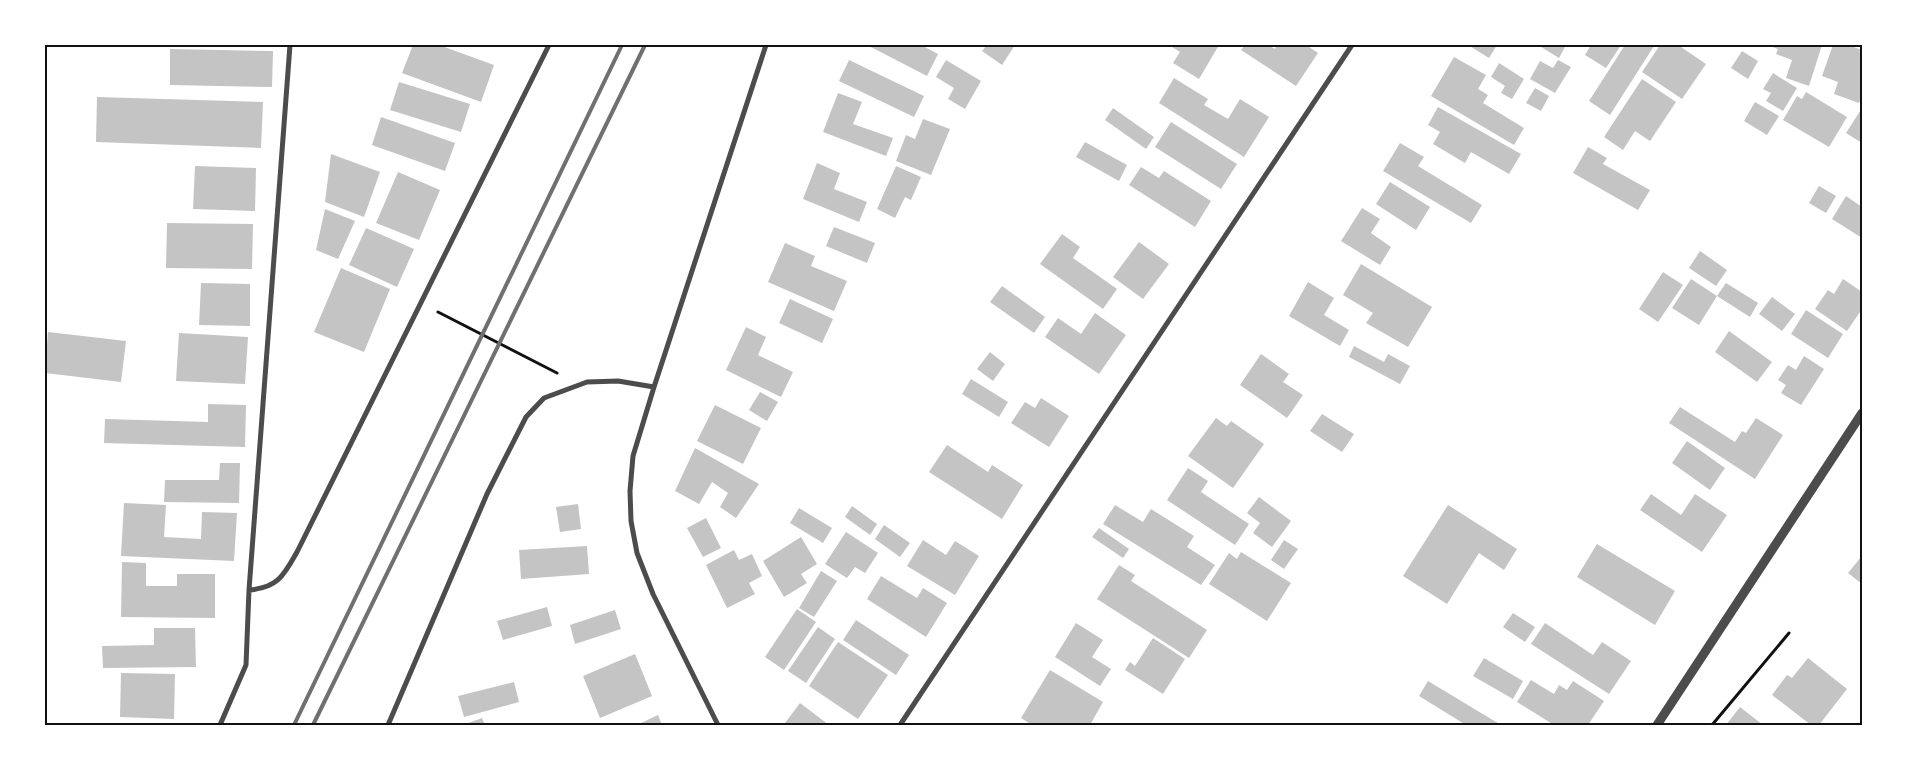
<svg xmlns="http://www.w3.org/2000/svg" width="1907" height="770" font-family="'Exo 2',sans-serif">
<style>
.building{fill:#c4c4c4}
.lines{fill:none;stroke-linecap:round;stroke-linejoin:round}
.path{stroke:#111;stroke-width:3}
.minor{stroke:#4c4c4c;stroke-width:5}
.tertiary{stroke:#4c4c4c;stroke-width:9}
.rail{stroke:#707070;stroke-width:4}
.neatline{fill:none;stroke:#111;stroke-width:2}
</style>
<rect width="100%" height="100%" fill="#fff"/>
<!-- building -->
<path class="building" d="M 413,45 L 439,45 L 494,65 L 481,102 L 402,73 Z
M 867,45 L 921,45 L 938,54 L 927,76 Z
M 987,45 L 1015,45 L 1002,65 L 982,51 Z
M 1169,45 L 1219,45 L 1199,79 L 1173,63 L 1180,52 Z
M 1245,45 L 1268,45 L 1275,49 L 1277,45 L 1306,45 L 1318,53 L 1296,86 L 1241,50 Z
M 1468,45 L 1497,45 L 1489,58 Z
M 1538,45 L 1566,45 L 1559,58 Z
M 1591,45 L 1621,45 L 1606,68 L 1585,55 Z
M 1625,45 L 1654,46 L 1610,115 L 1589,101 Z
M 1660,45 L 1678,45 L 1706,64 L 1682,99 L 1642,72 Z
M 1767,45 L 1822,45 L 1809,86 L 1786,78 L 1792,60 L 1776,54 L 1778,49 Z
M 1833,45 L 1848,45 L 1862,50 L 1862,94 L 1859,103 L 1834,94 L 1838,82 L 1822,76 Z
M 170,49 L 273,51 L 272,87 L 170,85 Z
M 1742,51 L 1758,61 L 1748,79 L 1731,68 Z
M 1454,57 L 1486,75 L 1478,89 L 1488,95 L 1483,103 L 1524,128 L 1514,145 L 1431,96 Z
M 849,60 L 924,96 L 914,117 L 839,81 Z
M 946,60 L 981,81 L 965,109 L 948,99 L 954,88 L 936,77 Z
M 1558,60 L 1571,67 L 1555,93 L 1530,79 L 1540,61 L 1553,68 Z
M 1499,63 L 1524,79 L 1512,99 L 1501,93 L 1505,86 L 1491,77 Z
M 1773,73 L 1797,88 L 1783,111 L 1766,101 L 1771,93 L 1763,89 Z
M 1174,78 L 1208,99 L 1204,105 L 1228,119 L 1240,99 L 1269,117 L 1244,157 L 1159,103 Z
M 1642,79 L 1676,102 L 1650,141 L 1635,131 L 1623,150 L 1604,137 Z
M 399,82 L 470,104 L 461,132 L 390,110 Z
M 1535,88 L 1549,96 L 1541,111 L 1526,103 Z
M 1806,92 L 1847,117 L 1829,147 L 1783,120 L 1797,96 L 1802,99 Z
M 838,93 L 862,102 L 853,124 L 893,138 L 886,156 L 823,132 Z
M 97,97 L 263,102 L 261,148 L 96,142 Z
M 1755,102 L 1779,116 L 1767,135 L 1744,121 Z
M 1438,107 L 1521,154 L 1509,174 L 1471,152 L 1465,163 L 1433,144 L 1440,132 L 1428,125 Z
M 1113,108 L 1154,137 L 1146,149 L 1105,120 Z
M 1862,108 L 1862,143 L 1846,133 Z
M 381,117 L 455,143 L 445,171 L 372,145 Z
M 923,119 L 950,129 L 931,175 L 896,161 L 906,135 L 915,139 Z
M 1171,122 L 1237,164 L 1221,189 L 1155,147 Z
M 1085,142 L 1127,165 L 1119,181 L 1076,157 Z
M 1400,143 L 1424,157 L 1418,166 L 1482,205 L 1471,223 L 1383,171 Z
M 1588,147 L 1607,158 L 1603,164 L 1650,190 L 1638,210 L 1573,173 Z
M 331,154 L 380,172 L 364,217 L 325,202 Z
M 817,163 L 840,173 L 834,189 L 867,202 L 859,222 L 803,199 Z
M 195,166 L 256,168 L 255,211 L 193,209 Z
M 896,166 L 921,177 L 911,200 L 905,197 L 895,218 L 877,209 Z
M 1141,167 L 1159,178 L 1164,171 L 1211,201 L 1195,227 L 1129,185 Z
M 398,172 L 440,190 L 419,240 L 376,223 Z
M 1390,182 L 1430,207 L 1416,230 L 1376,204 Z
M 1819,186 L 1836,196 L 1826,213 L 1809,203 Z
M 1846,196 L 1862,207 L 1862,238 L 1832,219 Z
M 1362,208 L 1380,219 L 1371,233 L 1391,247 L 1380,265 L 1341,241 Z
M 325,209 L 355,221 L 338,259 L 316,250 Z
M 167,223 L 253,224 L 252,269 L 166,268 Z
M 834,227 L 875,243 L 867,263 L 826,246 Z
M 366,228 L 414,249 L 397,287 L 349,265 Z
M 1062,234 L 1080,247 L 1073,258 L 1117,289 L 1103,309 L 1040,264 Z
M 1139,242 L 1169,264 L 1143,299 L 1113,277 Z
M 785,243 L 815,256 L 811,266 L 847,281 L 834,311 L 768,282 Z
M 1700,251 L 1727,270 L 1716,286 L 1689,268 Z
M 1361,264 L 1432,307 L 1408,347 L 1366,323 L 1373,313 L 1343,295 Z
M 341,268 L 390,289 L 364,352 L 314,332 Z
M 1663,272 L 1683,285 L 1658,322 L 1639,309 Z
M 1691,279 L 1717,296 L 1699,325 L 1672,308 Z
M 1843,279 L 1862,292 L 1862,309 L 1847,331 L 1815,309 L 1828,290 L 1834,294 Z
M 1308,282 L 1334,298 L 1324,315 L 1349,330 L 1340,346 L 1289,316 Z
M 201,283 L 250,284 L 250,326 L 199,325 Z
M 1726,283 L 1758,303 L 1750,317 L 1717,296 Z
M 1002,286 L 1045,317 L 1034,333 L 990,302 Z
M 1772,297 L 1795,314 L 1782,331 L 1759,314 Z
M 790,299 L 833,319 L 822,343 L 779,323 Z
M 1806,310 L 1843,334 L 1828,358 L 1791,334 Z
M 1095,313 L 1126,335 L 1099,374 L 1045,337 L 1058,318 L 1081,334 Z
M 746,327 L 766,337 L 758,355 L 793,372 L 781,397 L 726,370 Z
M 1729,331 L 1772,362 L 1757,382 L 1715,352 Z
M 48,332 L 126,341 L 121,382 L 45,373 Z
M 179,333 L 248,337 L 245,384 L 176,381 Z
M 1354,346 L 1384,362 L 1388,354 L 1410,366 L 1400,384 L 1349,357 Z
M 990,352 L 1005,364 L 993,381 L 977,369 Z
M 1261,354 L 1289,374 L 1283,382 L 1303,395 L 1287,418 L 1240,385 Z
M 1804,356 L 1824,369 L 1801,405 L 1781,393 L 1786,385 L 1778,380 L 1788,365 L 1796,370 Z
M 971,379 L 1008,402 L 999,417 L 962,394 Z
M 760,392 L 778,402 L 767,421 L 749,410 Z
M 1041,398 L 1069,416 L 1049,447 L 1011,423 L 1025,402 L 1035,408 Z
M 208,404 L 246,405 L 245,447 L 104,443 L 105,419 L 208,422 Z
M 715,405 L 761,428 L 743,464 L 697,441 Z
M 1680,407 L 1735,442 L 1742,431 L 1746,433 L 1756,418 L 1783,435 L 1755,479 L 1669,423 Z
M 1322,414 L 1354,434 L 1342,452 L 1310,431 Z
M 1216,418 L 1227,426 L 1231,421 L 1264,444 L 1233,488 L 1188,456 Z
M 1687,441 L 1725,468 L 1710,490 L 1672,463 Z
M 947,445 L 988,472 L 992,465 L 1023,485 L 1002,519 L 929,472 Z
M 695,448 L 759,484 L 736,518 L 720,507 L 728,493 L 712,482 L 699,504 L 675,491 Z
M 220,463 L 240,463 L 239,503 L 164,502 L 165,480 L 219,480 Z
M 1188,468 L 1208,481 L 1201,492 L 1249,524 L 1235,545 L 1167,500 Z
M 1651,494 L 1681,515 L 1695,494 L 1727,515 L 1702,552 L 1640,510 Z
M 1259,497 L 1291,521 L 1272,547 L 1253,533 L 1260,523 L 1247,513 Z
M 124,503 L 166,505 L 164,537 L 201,539 L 202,512 L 237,513 L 234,561 L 121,556 Z
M 578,504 L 581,529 L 560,532 L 556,507 Z
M 1115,505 L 1143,522 L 1151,509 L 1194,536 L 1187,547 L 1215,565 L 1201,585 L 1103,524 Z
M 1448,505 L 1517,549 L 1504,570 L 1479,553 L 1447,604 L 1403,576 Z
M 852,506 L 877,524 L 870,535 L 845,517 Z
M 799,508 L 832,528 L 823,543 L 790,523 Z
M 706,518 L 721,548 L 703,557 L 687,528 Z
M 884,525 L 910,543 L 900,557 L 875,539 Z
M 1099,528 L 1129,549 L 1123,558 L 1092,537 Z
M 846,532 L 878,553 L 865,573 L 855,567 L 847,578 L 825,564 Z
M 801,537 L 817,564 L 801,574 L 807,583 L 784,597 L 763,561 Z
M 923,540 L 946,555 L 955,541 L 979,556 L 955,595 L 907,566 Z
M 1284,540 L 1298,549 L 1284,569 L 1271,560 Z
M 1597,544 L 1675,591 L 1655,625 L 1577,577 Z
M 587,546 L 589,574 L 521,579 L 519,550 Z
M 734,550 L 739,560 L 752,554 L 762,576 L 749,583 L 755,594 L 727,608 L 706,565 Z
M 1241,552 L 1291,583 L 1267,621 L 1209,584 L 1229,553 L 1237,559 Z
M 1862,556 L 1862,584 L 1848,573 Z
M 122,562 L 146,563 L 146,586 L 177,586 L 177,574 L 215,574 L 215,618 L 121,617 Z
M 1119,565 L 1135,575 L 1131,581 L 1207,630 L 1189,658 L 1097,599 Z
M 821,571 L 837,581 L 814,617 L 799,608 Z
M 881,576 L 917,598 L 923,588 L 947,603 L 926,637 L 867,599 Z
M 547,607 L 552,626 L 503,640 L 497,621 Z
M 797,609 L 816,622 L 784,670 L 765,657 Z
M 615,610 L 621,629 L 575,644 L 570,625 Z
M 1513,613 L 1535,627 L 1525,642 L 1503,627 Z
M 856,620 L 909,655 L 896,675 L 843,640 Z
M 1076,623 L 1103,640 L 1092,657 L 1111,669 L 1100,686 L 1055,657 Z
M 1545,623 L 1593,655 L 1602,642 L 1631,661 L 1609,694 L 1531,644 Z
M 818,627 L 835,639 L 806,683 L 788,671 Z
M 154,628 L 195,628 L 196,667 L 103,668 L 102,646 L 154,645 Z
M 1153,638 L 1185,659 L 1163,694 L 1125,670 L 1130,662 L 1135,666 Z
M 838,642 L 888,675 L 858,719 L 809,686 Z
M 635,654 L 652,696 L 600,718 L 583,676 Z
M 1484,658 L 1523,681 L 1513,699 L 1473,676 Z
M 1808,658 L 1847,689 L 1819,725 L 1811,725 L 1772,695 L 1787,675 L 1792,678 Z
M 1050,670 L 1103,702 L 1090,725 L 1032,725 L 1021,718 Z
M 121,673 L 175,674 L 174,719 L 120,717 Z
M 1531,680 L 1554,694 L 1559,685 L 1567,690 L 1573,681 L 1604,701 L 1588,725 L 1554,725 L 1517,702 Z
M 1428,681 L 1501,725 L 1466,725 L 1419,696 Z
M 514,682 L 519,702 L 464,717 L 458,696 Z
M 800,703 L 829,725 L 788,725 L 785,723 Z
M 1740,707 L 1763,725 L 1726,725 Z
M 658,715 L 662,725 L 637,725 Z
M 482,718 L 485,725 L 463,725 Z"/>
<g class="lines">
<!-- path -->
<path class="path" d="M 438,312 L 557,373
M 1712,725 L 1789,633"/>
<!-- minor -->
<path class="minor" d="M 249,590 C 278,588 284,575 297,552 L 549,45
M 220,725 L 246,665 L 249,590 L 290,45
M 388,725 L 487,494 L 526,417 L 544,398 L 587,382 L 618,381 L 654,387
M 718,725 L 653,594 L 637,553 L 631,521 L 630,491 L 633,456 L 654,387 L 766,45
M 900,725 L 1352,45"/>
<!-- tertiary -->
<path class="tertiary" d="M 1657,725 L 1862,413"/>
<!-- rail -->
<path class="rail" d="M 294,725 L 622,45
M 313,725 L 645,45"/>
</g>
<!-- border -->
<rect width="1907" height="770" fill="none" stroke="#ffffff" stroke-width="92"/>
<rect x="46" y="46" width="1815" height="678" class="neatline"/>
</svg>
